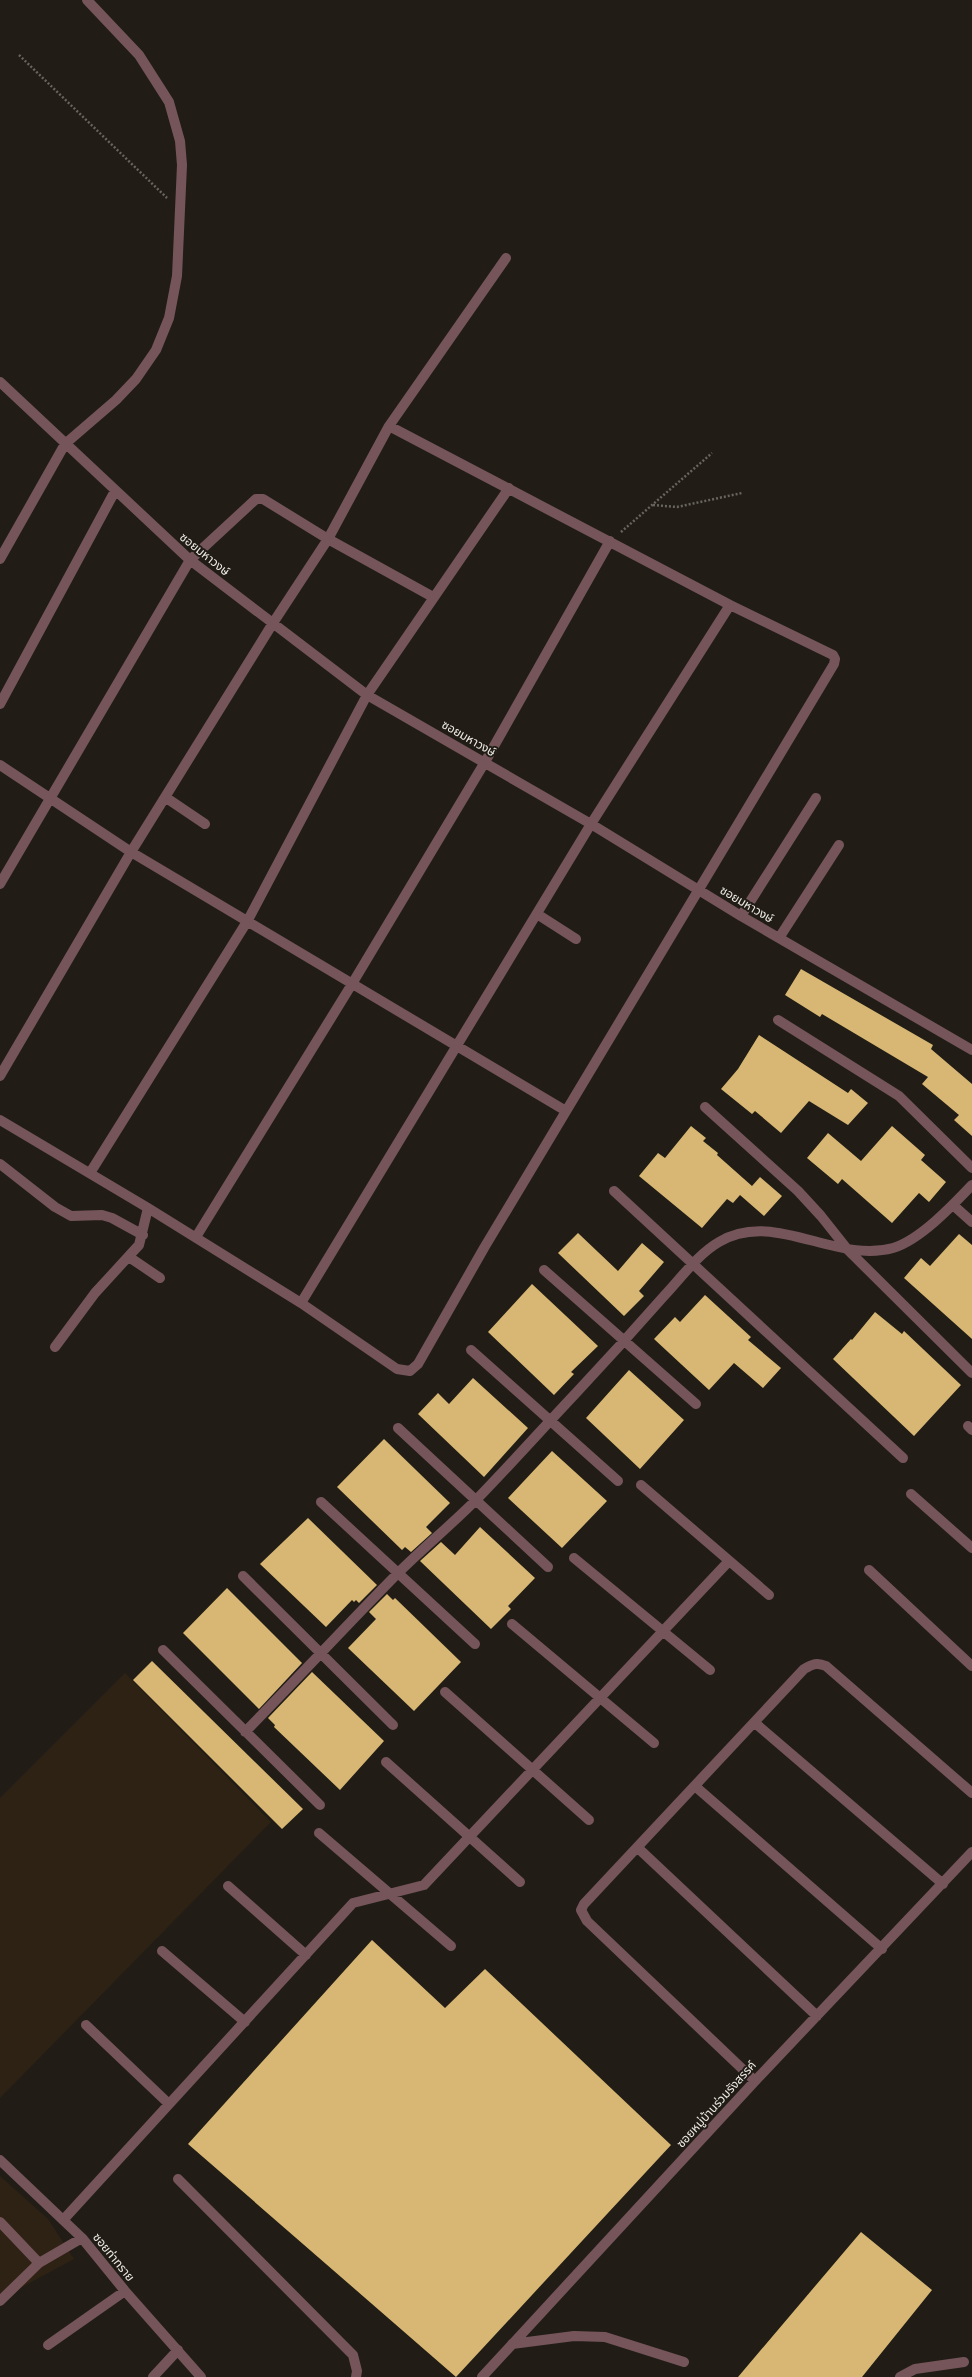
<svg xmlns="http://www.w3.org/2000/svg" width="972" height="2377" font-family="Poppins,'Noto Sans Thai',sans-serif">
<style>
.industrial{fill:#2e2214}
.building{fill:#d7b773}
.lines{fill:none;stroke-linecap:round;stroke-linejoin:round}
.path{stroke:#68645e;stroke-width:2.5;stroke-dasharray:2 2;stroke-linecap:butt}
.minor{stroke:#75555a;stroke-width:10}
.labels{text-anchor:middle;dominant-baseline:central;stroke-width:4;stroke-linejoin:round;paint-order:stroke}
.street-label{font-size:12px;fill:#eeebe6;stroke:#211d16}
</style>
<rect width="100%" height="100%" fill="#211d16"/>
<!-- industrial -->
<path class="industrial" d="M 125,1673 L 271,1822 L 0,2098 L 0,1798 Z
M 0,2176 L 48,2219 L 74,2259 L 0,2299 Z"/>
<!-- building -->
<path class="building" d="M 801,969 L 933,1045 L 931,1049 L 972,1084 L 972,1136 L 954,1120 L 959,1115 L 922,1084 L 928,1077 L 822,1014 L 820,1017 L 785,995 Z
M 759,1035 L 848,1093 L 851,1089 L 868,1103 L 848,1125 L 809,1101 L 781,1133 L 755,1111 L 752,1114 L 721,1089 L 738,1069 Z
M 691,1126 L 706,1138 L 703,1141 L 718,1153 L 717,1155 L 752,1186 L 760,1177 L 782,1196 L 764,1216 L 740,1195 L 733,1203 L 727,1199 L 702,1228 L 639,1176 L 658,1153 L 665,1158 Z
M 892,1126 L 925,1155 L 921,1160 L 946,1182 L 929,1202 L 919,1193 L 892,1223 L 842,1179 L 838,1184 L 807,1158 L 828,1133 L 861,1161 Z
M 578,1233 L 618,1271 L 642,1243 L 664,1262 L 639,1291 L 644,1296 L 624,1316 L 558,1253 Z
M 959,1234 L 972,1245 L 972,1339 L 904,1278 L 921,1258 L 930,1266 Z
M 532,1284 L 598,1346 L 571,1372 L 574,1374 L 554,1395 L 488,1332 Z
M 705,1295 L 751,1337 L 748,1340 L 781,1368 L 763,1388 L 734,1363 L 709,1390 L 654,1339 L 675,1317 L 680,1322 Z
M 875,1312 L 902,1334 L 904,1331 L 961,1385 L 914,1436 L 833,1359 L 851,1339 L 852,1340 Z
M 629,1370 L 684,1420 L 640,1469 L 586,1418 Z
M 473,1378 L 528,1428 L 484,1477 L 418,1414 L 438,1393 L 449,1404 Z
M 384,1439 L 450,1503 L 426,1527 L 432,1533 L 411,1552 L 405,1547 L 402,1550 L 337,1487 Z
M 552,1451 L 607,1501 L 562,1548 L 508,1498 Z
M 308,1518 L 377,1585 L 359,1603 L 356,1600 L 354,1602 L 352,1600 L 326,1627 L 260,1564 Z
M 480,1527 L 535,1578 L 508,1606 L 511,1609 L 491,1629 L 420,1561 L 441,1542 L 455,1555 Z
M 227,1588 L 302,1663 L 259,1709 L 183,1633 Z
M 387,1594 L 393,1600 L 395,1598 L 461,1662 L 414,1711 L 348,1648 L 376,1619 L 369,1612 Z
M 152,1661 L 303,1809 L 282,1829 L 133,1680 Z
M 312,1672 L 384,1741 L 340,1790 L 274,1727 L 275,1725 L 268,1718 Z
M 372,1940 L 445,2008 L 485,1969 L 671,2145 L 456,2377 L 188,2144 Z
M 861,2232 L 932,2290 L 862,2377 L 738,2377 Z"/>
<g class="lines">
<!-- path -->
<path class="path" d="M 19,55 L 167,198
M 653,505 L 677,507 L 742,493
M 621,532 L 712,453"/>
<!-- minor -->
<path class="minor" d="M 0,382 L 190,560 L 367,695 L 591,824 L 741,916 L 972,1050
M 0,559 L 65,444 L 116,400 L 136,379 L 156,350 L 169,318 L 177,276 L 182,165 L 180,141 L 169,102 L 139,55 L 87,0
M 0,704 L 115,491
M 0,765 L 131,852 L 566,1111
M 165,797 L 205,824
M 0,884 L 190,560 L 256,499 L 263,499 L 328,539 L 433,597
M 537,914 L 576,939
M 741,916 L 816,798
M 779,938 L 839,845
M 778,1020 L 899,1096 L 972,1168
M 0,1076 L 131,852 L 273,623 L 328,539 L 389,426 L 506,258
M 705,1107 L 798,1191 L 821,1216 L 848,1250 L 972,1373
M 0,1120 L 148,1208 L 301,1303 L 397,1369 L 410,1371 L 418,1364 L 484,1248 L 834,664 L 835,659 L 833,655 L 730,605 L 389,426
M 0,1164 L 55,1207 L 71,1216 L 102,1215 L 112,1218 L 143,1235
M 90,1173 L 248,920 L 367,695 L 509,488
M 614,1191 L 903,1458
M 953,1205 L 972,1222
M 196,1237 L 352,984 L 485,762 L 610,541
M 129,1257 L 160,1278
M 544,1270 L 696,1404
M 301,1303 L 591,824 L 730,605
M 55,1347 L 95,1293 L 139,1245 L 148,1208
M 471,1350 L 618,1481
M 968,1426 L 972,1430
M 398,1428 L 548,1567
M 641,1485 L 769,1595
M 911,1494 L 972,1548
M 321,1502 L 475,1644
M 574,1558 L 710,1670
M 869,1570 L 972,1666
M 243,1576 L 393,1725
M 512,1624 L 654,1743
M 163,1650 L 320,1805
M 445,1692 L 589,1820
M 755,1723 L 943,1884
M 245,1732 C 296,1680 345,1627 396,1575 C 422,1549 451,1525 477,1499 C 511,1464 543,1428 576,1393 C 606,1361 635,1329 664,1296 C 681,1278 698,1254 719,1242 C 774,1209 835,1264 893,1248 C 920,1240 953,1205 972,1185
M 386,1762 L 520,1882
M 696,1787 L 882,1949
M 319,1833 L 451,1946
M 638,1848 L 817,2016
M 228,1886 L 306,1955
M 162,1951 L 245,2022
M 86,2025 L 169,2104
M 755,2081 L 587,1921 L 581,1910 L 584,1904 L 804,1669 C 813,1664 817,1662 826,1666 L 972,1793
M 0,2160 L 82,2238 L 125,2291 L 201,2377
M 178,2179 L 353,2355 L 357,2371 L 356,2377
M 63,2220 L 353,1903 L 424,1885 L 729,1561
M 0,2222 L 39,2263
M 0,2301 L 39,2263 L 82,2238
M 512,2344 L 574,2336 L 605,2337 L 684,2362
M 48,2345 L 125,2291
M 153,2377 L 178,2350
M 482,2377 L 755,2081 L 972,1852
M 900,2377 L 915,2369 L 964,2362"/>
</g>
<g class="labels">
<!-- street labels -->
<g class="street-label">
<text transform="translate(205 554) rotate(39)">ซอยมหาวงษ์</text>
<text transform="translate(469 738) rotate(30)">ซอยมหาวงษ์</text>
<text transform="translate(747 904) rotate(31)">ซอยมหาวงษ์</text>
<text transform="translate(716 2104) rotate(-48)">ซอยหมู่บ้านร่วมรังสรรค์</text>
<text transform="translate(114 2257) rotate(51)">ซอยท่าทราย</text>
</g>
</g>
</svg>
